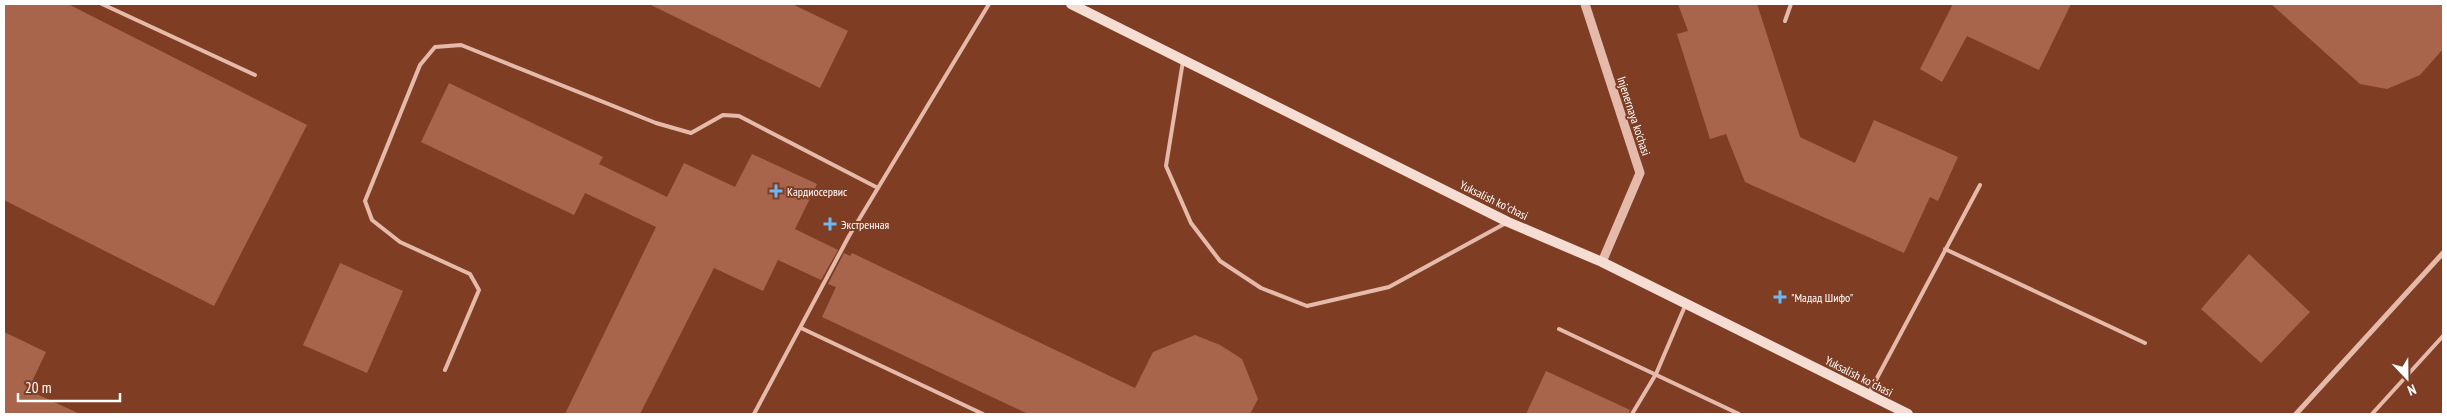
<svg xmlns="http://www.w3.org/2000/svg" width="2447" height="418" font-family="'PT Sans Narrow',sans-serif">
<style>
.building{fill:#a8654c}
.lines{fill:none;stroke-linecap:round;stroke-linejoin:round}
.service{stroke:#e6baaa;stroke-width:4}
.minor{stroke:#e6baaa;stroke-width:5}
.tertiary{stroke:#e6baaa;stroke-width:9}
.secondary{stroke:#f6ddd4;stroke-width:10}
.poi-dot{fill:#6db8f1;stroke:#7f3e24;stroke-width:2}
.labels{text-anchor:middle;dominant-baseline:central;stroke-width:4;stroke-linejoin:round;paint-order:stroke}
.street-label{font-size:12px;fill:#fff;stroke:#7f3e24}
.poi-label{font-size:12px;fill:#fff;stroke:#7f3e24;text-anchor:start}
</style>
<rect width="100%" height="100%" fill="#7f3e24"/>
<!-- building -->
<path class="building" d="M 4,4 L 68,4 L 307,125 L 214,306 L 4,200 Z
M 649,4 L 792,4 L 848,31 L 820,88 Z
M 1678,4 L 1757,4 L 1800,137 L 1855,163 L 1874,120 L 1958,157 L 1938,201 L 1930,197 L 1904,253 L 1745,182 L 1726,134 L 1710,139 L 1677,34 L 1688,31 Z
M 1953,4 L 2071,4 L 2039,70 L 1967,36 L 1942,82 L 1920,69 Z
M 2271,4 L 2443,4 L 2443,49 L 2420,75 L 2387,89 L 2360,84 Z
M 449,83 L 603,157 L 599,164 L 667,197 L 684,163 L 735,187 L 752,154 L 817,184 L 795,229 L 838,250 L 821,280 L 778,260 L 763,291 L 714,268 L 640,414 L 565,414 L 656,227 L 585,193 L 574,215 L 421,142 Z
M 844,253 L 850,256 L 852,253 L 1135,388 L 1153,352 L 1195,335 L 1220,345 L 1242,359 L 1258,399 L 1250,414 L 1028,414 L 822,317 L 836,287 L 828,284 Z
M 2249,254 L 2310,312 L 2261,363 L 2201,309 Z
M 340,263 L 403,291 L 367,373 L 303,345 Z
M 4,332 L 46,352 L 28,390 L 80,414 L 4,414 Z
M 1546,371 L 1630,410 L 1628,414 L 1526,414 Z"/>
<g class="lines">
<!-- service -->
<path class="service" d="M 102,4 L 255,75
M 1785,21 L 1791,4
M 1183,61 L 1166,166 L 1191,223 L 1220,261 L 1261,288 L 1307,306 L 1389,287 L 1506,223
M 1945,249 L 2145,343
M 801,328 L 983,414
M 1559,329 L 1739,414
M 445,370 L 479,290 L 470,274 L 400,242 L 372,220 L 365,201 L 420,65 L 435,47 L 461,45 L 656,123 L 691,133 L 723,115 L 739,116 L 878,188
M 1869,393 L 1980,185
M 754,414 L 849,236 L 989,4
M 1632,414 L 1656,374 L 1685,306
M 2372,414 L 2443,336"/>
<!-- minor -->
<path class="minor" d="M 2296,414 L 2443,253"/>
<!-- tertiary -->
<path class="tertiary" d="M 1585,4 L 1640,173 L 1602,262"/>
<!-- secondary -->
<path class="secondary" d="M 1071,4 L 1508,222 L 1602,262 L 1908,414"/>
</g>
<!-- markers -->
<g class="poi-dot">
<path d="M773.5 183.5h5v5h5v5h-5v5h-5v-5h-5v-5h5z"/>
<path d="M827.5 216.5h5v5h5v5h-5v5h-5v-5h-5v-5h5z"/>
<path d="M1777.5 289.5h5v5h5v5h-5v5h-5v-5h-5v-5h5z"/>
</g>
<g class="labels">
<!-- street labels -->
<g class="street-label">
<text transform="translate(1634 116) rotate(72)">Injenernaya ko'chasi</text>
<text transform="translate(1494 200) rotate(26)">Yuksalish koʻchasi</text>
<text transform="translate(1859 376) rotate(27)">Yuksalish koʻchasi</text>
</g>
<!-- poi labels -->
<g class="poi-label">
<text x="787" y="191">Кардиосервис</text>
<text x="841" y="224">Экстренная</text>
<text x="1791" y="297">"Мадад Шифо"</text>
</g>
</g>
<!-- border -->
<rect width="2447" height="418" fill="none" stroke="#ffffff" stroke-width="10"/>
<!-- north arrow -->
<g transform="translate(2407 378) rotate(158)" stroke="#7f3e24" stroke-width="4" paint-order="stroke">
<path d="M0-4L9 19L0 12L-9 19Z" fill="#ffffff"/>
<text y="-8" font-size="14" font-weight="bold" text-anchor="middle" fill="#ffffff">N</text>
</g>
<!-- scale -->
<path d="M18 393v8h102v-8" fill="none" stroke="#ffffff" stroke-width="2.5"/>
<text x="25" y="393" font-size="15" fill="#ffffff" stroke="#7f3e24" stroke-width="4" paint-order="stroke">20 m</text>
</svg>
